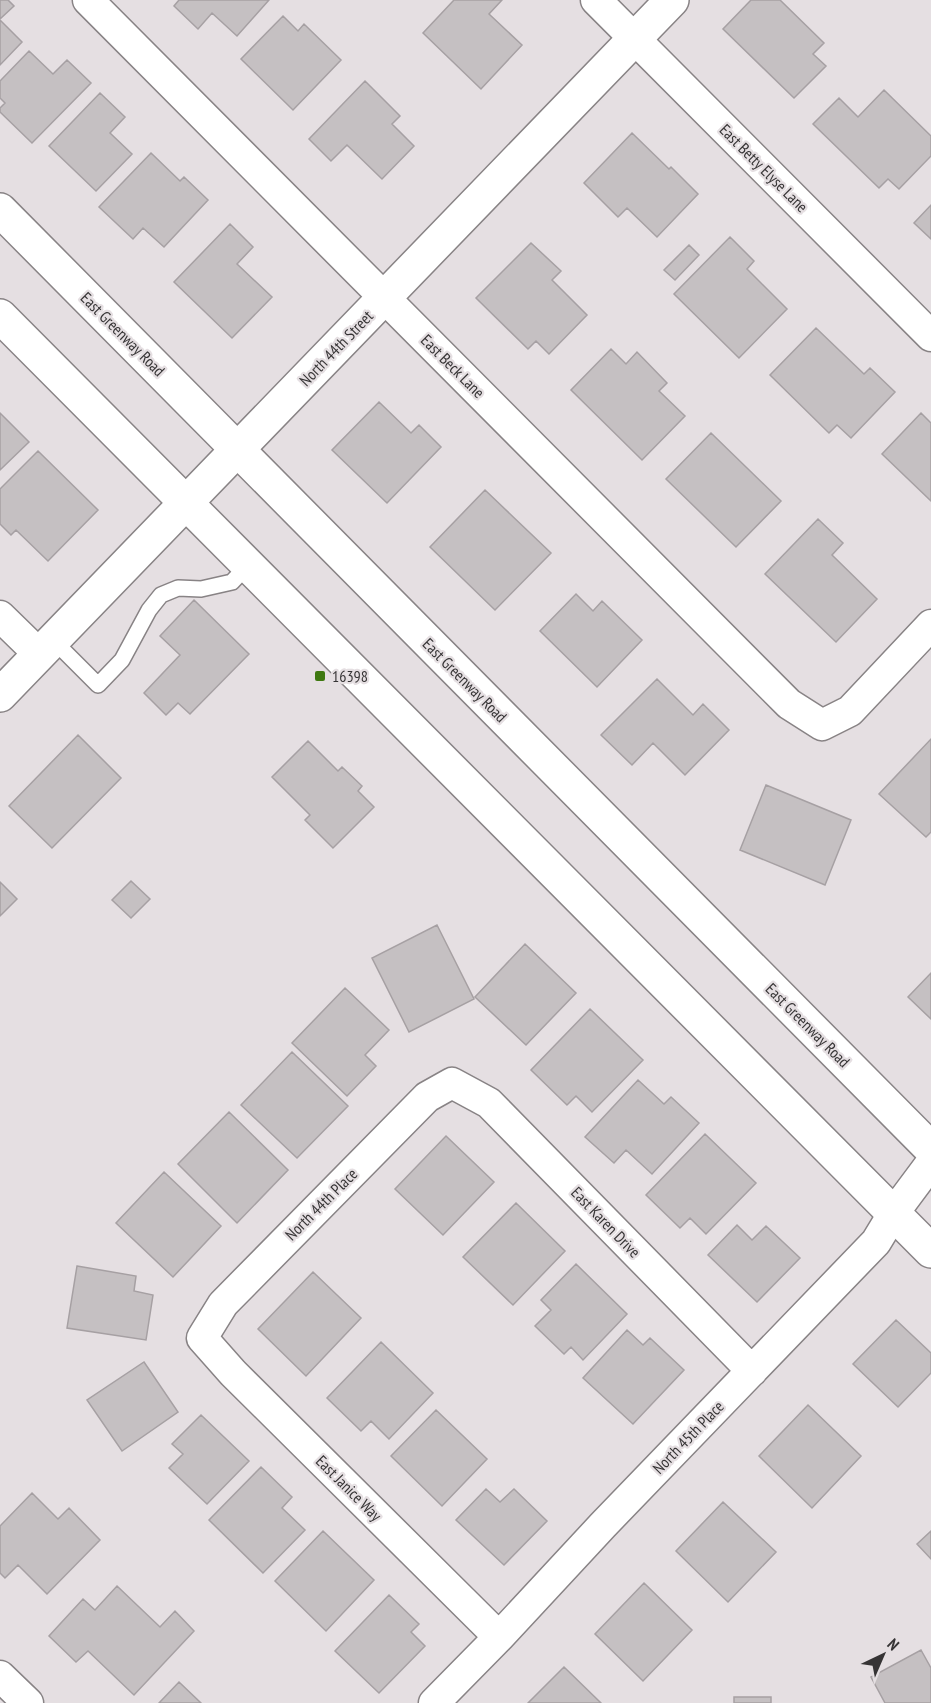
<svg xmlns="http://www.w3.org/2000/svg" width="931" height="1703" font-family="'PT Sans Narrow',sans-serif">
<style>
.building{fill:#c5c0c2;stroke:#a6a0a3;stroke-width:1.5}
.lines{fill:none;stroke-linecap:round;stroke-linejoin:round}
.service-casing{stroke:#888385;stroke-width:18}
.minor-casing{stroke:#888385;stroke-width:33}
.tertiary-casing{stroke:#888385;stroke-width:36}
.secondary-casing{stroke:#888385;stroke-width:36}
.service{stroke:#fff;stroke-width:15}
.minor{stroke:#fff;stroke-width:30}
.tertiary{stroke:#fff;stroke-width:33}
.secondary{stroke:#fff;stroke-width:33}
.poi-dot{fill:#3e7810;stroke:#e5dfe2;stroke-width:2}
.labels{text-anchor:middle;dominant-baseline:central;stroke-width:4.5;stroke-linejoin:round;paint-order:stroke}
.street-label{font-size:16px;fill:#363435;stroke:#e5dfe2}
.poi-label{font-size:16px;fill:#363435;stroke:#e5dfe2;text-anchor:start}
</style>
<rect width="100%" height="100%" fill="#e5dfe2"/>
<!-- building -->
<path class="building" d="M 0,0 L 8,0 L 14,6 L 0,19 Z
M 179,0 L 269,0 L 237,36 L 212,13 L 198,29 L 174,6 Z
M 454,0 L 502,0 L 489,14 L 522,45 L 481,89 L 423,33 Z
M 751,0 L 780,0 L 824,43 L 813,54 L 826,66 L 794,98 L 723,29 Z
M 283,16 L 298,31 L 304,24 L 341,60 L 293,110 L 241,59 Z
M 0,20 L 22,42 L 0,65 Z
M 29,51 L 53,74 L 67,60 L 91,83 L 32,143 L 0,112 L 0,108 L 5,103 L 0,98 L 0,81 Z
M 365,81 L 400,116 L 392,124 L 414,146 L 382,179 L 347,145 L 331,161 L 309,139 Z
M 884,90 L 931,136 L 931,156 L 899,189 L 888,179 L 879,188 L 813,124 L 839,98 L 858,117 Z
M 100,93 L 125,117 L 110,133 L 132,154 L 96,191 L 49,146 Z
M 632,133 L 669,169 L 671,167 L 698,194 L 657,237 L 627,208 L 618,217 L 584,183 Z
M 151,153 L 180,181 L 184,177 L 208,200 L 164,247 L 143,228 L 133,239 L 99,207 Z
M 931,205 L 931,239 L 914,223 Z
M 230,224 L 253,247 L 237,264 L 272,297 L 232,338 L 174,282 Z
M 730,237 L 754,261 L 747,269 L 787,309 L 739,358 L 674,294 Z
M 531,243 L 561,271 L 552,280 L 587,315 L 549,354 L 536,341 L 528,349 L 476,298 Z
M 689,245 L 699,255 L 675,280 L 664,270 Z
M 816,328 L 864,374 L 870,368 L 895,392 L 851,438 L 837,425 L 829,433 L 770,375 Z
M 611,349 L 626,364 L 637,352 L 667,383 L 659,391 L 685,416 L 642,460 L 571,390 Z
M 379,402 L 411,433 L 419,425 L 441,447 L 387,503 L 332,450 Z
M 0,413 L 29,442 L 0,470 Z
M 921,413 L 931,423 L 931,501 L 882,454 Z
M 711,433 L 781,501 L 736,547 L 666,479 Z
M 38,451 L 98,510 L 48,561 L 16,530 L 11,535 L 0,524 L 0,489 Z
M 485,490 L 551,553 L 495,610 L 430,547 Z
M 818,519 L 843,543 L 832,555 L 877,599 L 836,642 L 765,574 Z
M 576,594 L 593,611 L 602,601 L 642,640 L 597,687 L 540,631 Z
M 194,600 L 249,654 L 190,714 L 178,703 L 166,715 L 144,693 L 180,655 L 160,636 Z
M 657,679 L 693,715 L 703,704 L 729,730 L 685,775 L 653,743 L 632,765 L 601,735 Z
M 78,735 L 121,778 L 52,848 L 9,806 Z
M 931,739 L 931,832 L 926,837 L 879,794 Z
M 308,741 L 338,771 L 342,767 L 362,786 L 358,791 L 374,807 L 333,848 L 305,820 L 310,815 L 272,777 Z
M 766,785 L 851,820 L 825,885 L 740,850 Z
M 131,881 L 150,899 L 131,918 L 112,900 Z
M 0,882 L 17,899 L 0,916 Z
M 437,925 L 474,999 L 409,1032 L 372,958 Z
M 525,944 L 576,993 L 526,1045 L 475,997 Z
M 931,973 L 931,1019 L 908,997 Z
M 345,988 L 389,1030 L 365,1055 L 376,1066 L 347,1096 L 292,1043 Z
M 590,1009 L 643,1060 L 592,1112 L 576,1096 L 567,1105 L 531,1070 Z
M 292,1052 L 348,1106 L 297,1158 L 241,1105 Z
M 638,1080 L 664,1104 L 671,1097 L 699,1123 L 652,1174 L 626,1150 L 614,1163 L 585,1137 Z
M 229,1112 L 288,1170 L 237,1223 L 178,1164 Z
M 705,1134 L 756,1183 L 706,1234 L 690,1218 L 680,1228 L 646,1195 Z
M 446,1136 L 494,1182 L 443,1235 L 395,1189 Z
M 164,1172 L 221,1226 L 173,1277 L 116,1223 Z
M 516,1203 L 565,1251 L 513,1305 L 463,1257 Z
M 737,1225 L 752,1240 L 766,1226 L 800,1258 L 757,1302 L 708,1255 Z
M 576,1264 L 627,1314 L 583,1360 L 571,1347 L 564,1354 L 535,1326 L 551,1310 L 541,1300 Z
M 77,1266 L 136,1276 L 134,1291 L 153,1295 L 146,1340 L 67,1328 Z
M 313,1272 L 361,1318 L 306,1376 L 258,1329 Z
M 896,1320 L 931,1353 L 931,1373 L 898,1407 L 853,1364 Z
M 627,1330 L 643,1345 L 650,1338 L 684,1370 L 633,1424 L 583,1378 Z
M 381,1342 L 433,1393 L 389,1439 L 371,1421 L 361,1431 L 327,1398 Z
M 144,1362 L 178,1412 L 122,1451 L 87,1400 Z
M 808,1405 L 861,1456 L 812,1508 L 759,1456 Z
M 436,1410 L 487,1459 L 442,1506 L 391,1456 Z
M 201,1415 L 249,1461 L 207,1504 L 169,1468 L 183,1454 L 172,1444 Z
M 261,1467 L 292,1497 L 282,1508 L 305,1530 L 263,1573 L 209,1520 Z
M 486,1489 L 500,1502 L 514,1489 L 547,1521 L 504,1565 L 456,1520 Z
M 32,1493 L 58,1519 L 69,1508 L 100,1540 L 47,1594 L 18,1565 L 5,1578 L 0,1573 L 0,1526 Z
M 723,1502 L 776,1552 L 728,1602 L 676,1551 Z
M 323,1531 L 374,1580 L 326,1631 L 275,1581 Z
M 931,1531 L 931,1559 L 917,1544 Z
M 644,1583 L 692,1630 L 643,1681 L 595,1634 Z
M 117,1586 L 160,1627 L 175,1611 L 194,1631 L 134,1695 L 88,1651 L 76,1662 L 49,1636 L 83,1599 L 95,1610 Z
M 389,1595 L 419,1624 L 411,1632 L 425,1646 L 379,1693 L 335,1651 Z
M 921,1650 L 931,1668 L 931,1703 L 885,1703 L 871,1677 Z
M 564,1667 L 601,1703 L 528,1703 Z
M 179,1682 L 201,1703 L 159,1703 Z
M 734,1697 L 771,1697 L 771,1703 L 734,1703 Z"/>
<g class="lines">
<defs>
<path id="service" d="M 53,640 L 98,685 L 122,660 L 149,610 L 161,595 L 178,588 L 201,589 L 232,582 L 248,565"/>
<path id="minor" d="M 88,0 L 789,704 L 822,725 L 850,711 L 931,625
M 596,0 L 931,336
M 0,616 L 40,655
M 499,1637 L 233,1373 L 202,1338 L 223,1304 L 427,1097 L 452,1083 L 489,1103 L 752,1371
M 0,1676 L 28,1703
M 434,1703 L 499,1637 L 603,1525 L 876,1242 L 893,1214 L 931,1163"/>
<path id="tertiary" d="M 0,695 L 672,0"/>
<path id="secondary" d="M 0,210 L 931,1149
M 0,316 L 931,1251"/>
</defs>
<!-- service casing -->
<use href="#service" class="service-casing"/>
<!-- minor casing -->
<use href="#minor" class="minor-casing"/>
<!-- tertiary casing -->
<use href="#tertiary" class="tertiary-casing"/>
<!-- secondary casing -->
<use href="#secondary" class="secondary-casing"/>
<!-- service -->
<use href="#service" class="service"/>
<!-- minor -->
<use href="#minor" class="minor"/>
<!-- tertiary -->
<use href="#tertiary" class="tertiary"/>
<!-- secondary -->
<use href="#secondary" class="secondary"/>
</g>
<!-- markers -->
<rect class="poi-dot" x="314" y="670" width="12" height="12" rx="3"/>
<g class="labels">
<!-- street labels -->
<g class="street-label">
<text transform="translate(764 168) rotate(45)">East Betty Elyse Lane</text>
<text transform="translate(123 334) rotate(45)">East Greenway Road</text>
<text transform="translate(336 348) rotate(-46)">North 44th Street</text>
<text transform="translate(453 366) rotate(45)">East Beck Lane</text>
<text transform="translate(465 680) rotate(45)">East Greenway Road</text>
<text transform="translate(808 1025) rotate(45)">East Greenway Road</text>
<text transform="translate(321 1204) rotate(-45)">North 44th Place</text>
<text transform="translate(606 1222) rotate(46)">East Karen Drive</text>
<text transform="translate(688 1437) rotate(-46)">North 45th Place</text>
<text transform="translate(349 1488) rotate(45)">East Janice Way</text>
</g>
<!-- poi labels -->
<g class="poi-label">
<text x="332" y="676">16398</text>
</g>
</g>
<!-- north arrow -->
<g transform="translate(883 1655) rotate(44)" stroke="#e5dfe2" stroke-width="4.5" paint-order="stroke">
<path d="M0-4.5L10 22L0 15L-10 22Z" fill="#363435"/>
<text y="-9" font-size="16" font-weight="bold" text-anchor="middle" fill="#363435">N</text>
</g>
</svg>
